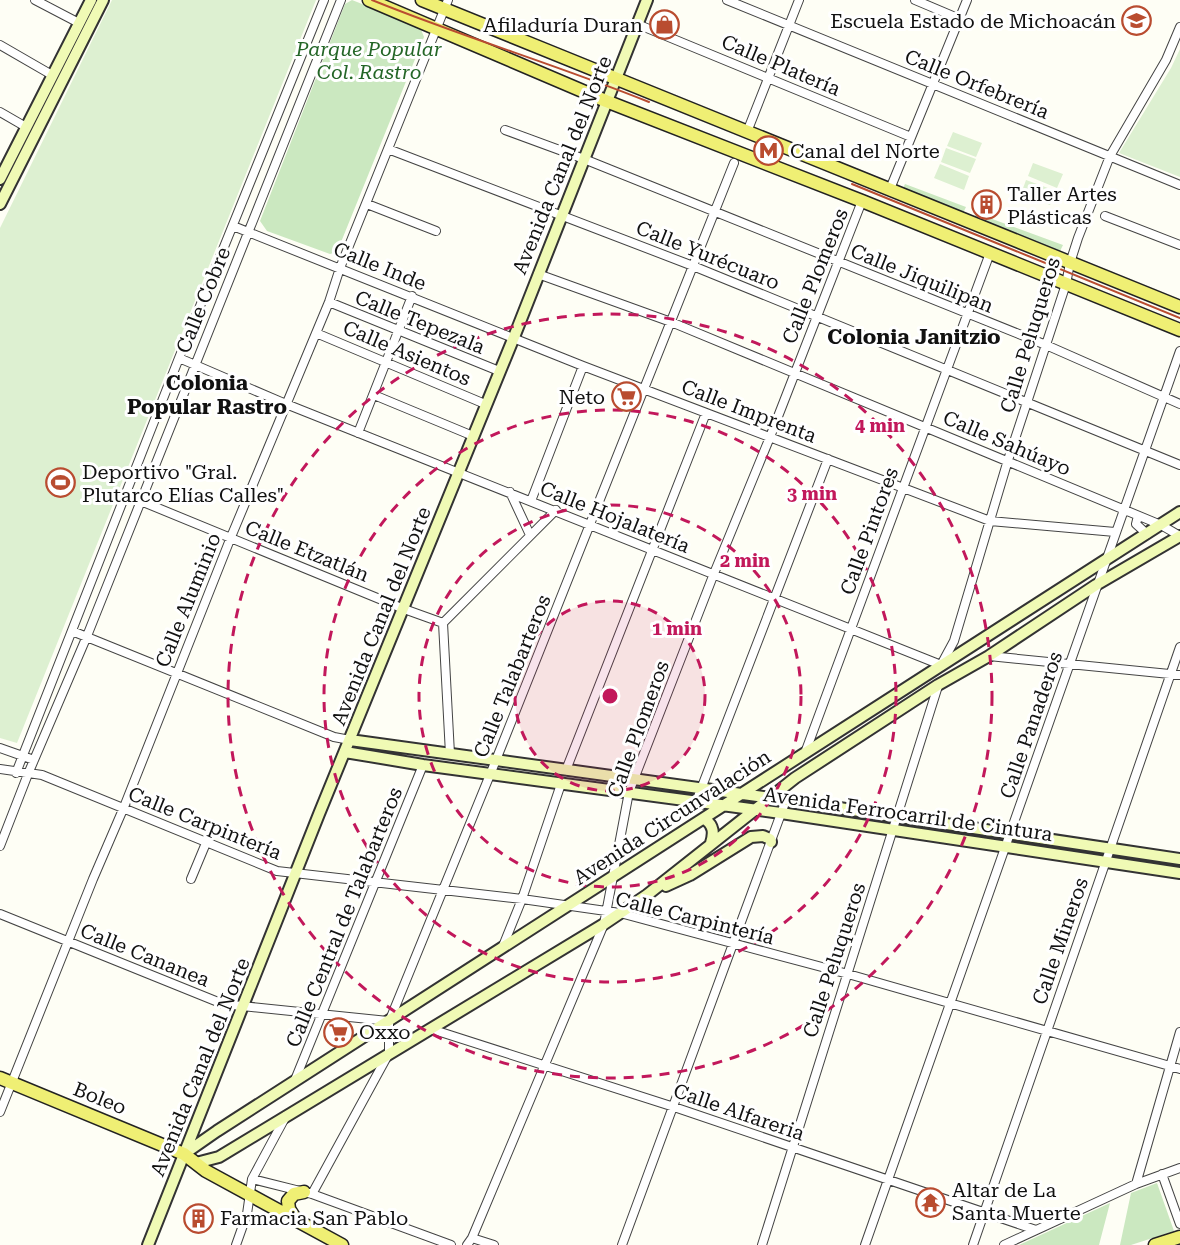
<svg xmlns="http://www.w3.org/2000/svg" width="1180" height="1245" font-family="'Roboto Serif',serif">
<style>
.green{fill:#cbe8c0}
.pitch{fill:#ddf0d1}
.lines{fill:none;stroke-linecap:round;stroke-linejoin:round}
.street-casing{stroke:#444;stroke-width:10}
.secondary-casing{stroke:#333;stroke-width:14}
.primary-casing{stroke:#222;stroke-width:15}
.street{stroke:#fff;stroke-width:8}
.secondary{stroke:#f0fab5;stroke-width:10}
.primary{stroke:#efef74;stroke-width:12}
.rail{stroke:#b94c30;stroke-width:2}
.ring{fill:none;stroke:#c2185b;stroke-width:3;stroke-dasharray:10 8}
.labels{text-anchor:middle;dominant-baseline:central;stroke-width:6;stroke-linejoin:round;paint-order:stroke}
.poi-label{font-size:20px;fill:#111;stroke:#fff;text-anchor:start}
.park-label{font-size:20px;font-style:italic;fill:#246627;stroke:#fff}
.street-label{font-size:20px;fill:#111;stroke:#fff}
.neighbourhood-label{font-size:21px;font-weight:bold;fill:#111;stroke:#fff}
.centre{fill:#c2185b;stroke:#fff;stroke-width:3}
.ring-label{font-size:18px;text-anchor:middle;font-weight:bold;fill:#c2185b;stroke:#fff;stroke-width:6;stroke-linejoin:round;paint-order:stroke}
</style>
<rect width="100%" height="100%" fill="#fefef5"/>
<!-- green -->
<path class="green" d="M 352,0 L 420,27 L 424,37 L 337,252 L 330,254 L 267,231 L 260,221 L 345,4 Z
M 905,184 L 966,207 L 963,213 L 902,190 Z
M 976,213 L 1063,245 L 1060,251 L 974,219 Z
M 1157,1183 L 1174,1231 L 1131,1245 L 1120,1245 L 1131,1193 Z
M 1110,1203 L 1099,1245 L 1019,1245 Z"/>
<!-- pitch -->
<path class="pitch" d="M 112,0 L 316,0 L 17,743 L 0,738 L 0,228 Z
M 1180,49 L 1180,177 L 1119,153 L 1171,68 Z
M 953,132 L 982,143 L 976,157 L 947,146 Z
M 946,148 L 976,159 L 970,173 L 941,162 Z
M 1033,163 L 1063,174 L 1057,188 L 1028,176 Z
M 940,164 L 969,176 L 964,190 L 934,178 Z
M 1026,180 L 1056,191 L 1050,205 L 1021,194 Z"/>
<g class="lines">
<defs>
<path id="street" d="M 35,0 L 79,23
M 727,0 L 1180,185
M 915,0 L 960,19
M 637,24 L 911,137
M 0,45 L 52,75
M 0,112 L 26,127
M 505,130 L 584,159 L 1046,345 L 1180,404
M 747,132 L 799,0
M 388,149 L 693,266 L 1180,465
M 890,189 L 967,0
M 367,204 L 436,231
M 1105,216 L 1180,245
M 233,226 L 583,366 L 990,521 L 1115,532
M 538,274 L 671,322 L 1161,525 L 1180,536
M 329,302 L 499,371
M 316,333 L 485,404
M 179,358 L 286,404 L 941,665 L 954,641 L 1008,460 L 1066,284 L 1070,263 L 1078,238 L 1110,156 L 1166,60 L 1180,27
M 374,395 L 473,436
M 358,433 L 412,296
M 510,492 L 530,535
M 126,495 L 404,609 L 443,623
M 531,501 L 583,366
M 1138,516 L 1136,524 L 1147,534
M 72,631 L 334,737 L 350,740
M 989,656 L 1180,675
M 0,748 L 34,760
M 805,753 L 990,253
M 450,754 L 443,623 L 556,510
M 0,769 L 42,775 L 277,871 L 522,899 L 620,913 L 848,974 L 1180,1069
M 566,770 L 706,413
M 16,773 L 179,358 L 324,0
M 696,802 L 828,459
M 0,846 L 28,774 L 87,636 L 341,0
M 191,879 L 206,843
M 0,914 L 223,1004 L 388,1021
M 503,946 L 522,899 L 561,784
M 431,1029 L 674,1107 L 1036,1230
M 295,1080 L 423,765
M 0,1112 L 93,879 L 124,807 L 231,537 L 329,302 L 340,268 L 448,0
M 1162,1174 L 1180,1224
M 252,1179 L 312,1194 L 451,1245
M 1136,1184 L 1180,1032
M 312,1194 L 389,1053 L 389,1022 L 496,760 L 734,163
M 472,1238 L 494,1245
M 236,1245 L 247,1214 L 252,1179 L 286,1116
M 467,1245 L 472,1238 L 604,924 L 629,792 L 713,576 L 770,437 L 862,201
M 622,1245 L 786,800
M 762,1245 L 938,686
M 865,1245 L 1180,351
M 973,1245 L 1180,647
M 1004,1245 L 1136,1184 L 1180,1168"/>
<path id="secondary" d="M 0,179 L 91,0
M 0,204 L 103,0
M 350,740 L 786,800 L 1180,859
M 345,752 L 423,765 L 781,813 L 1180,873
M 705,819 C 714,826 714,833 711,843
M 666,886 L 690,875 L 751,837 L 763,836 L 770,839 L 771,842
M 184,1154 L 217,1131 L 1180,512
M 196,1163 L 219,1157 L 604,924 L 647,895 L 795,778 L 938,685 L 989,656 L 1096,585 L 1180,536
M 148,1245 L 319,814 L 514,337 L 647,0"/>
<path id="primary" d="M 369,0 L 606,101 L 862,201 L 1180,330
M 422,0 L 1180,307
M 0,1078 L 184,1154 L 206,1171 L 342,1245
M 296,1220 L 289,1209 L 288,1201 L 294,1194 L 304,1192
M 1155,1245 L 1180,1237"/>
</defs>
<!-- street casing -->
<use href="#street" class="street-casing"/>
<!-- secondary casing -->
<use href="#secondary" class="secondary-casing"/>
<!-- primary casing -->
<use href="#primary" class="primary-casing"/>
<!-- street -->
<use href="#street" class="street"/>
<!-- secondary -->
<use href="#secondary" class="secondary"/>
<!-- primary -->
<use href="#primary" class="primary"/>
<!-- rail -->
<path class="rail" d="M 372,0 C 463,37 557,65 649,102
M 852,184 L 1180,318"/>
</g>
<!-- distance rings -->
<circle cx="610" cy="696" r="95" fill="#c2185b" fill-opacity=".12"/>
<g class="ring">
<circle cx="610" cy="696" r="95"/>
<circle cx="610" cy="696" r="191"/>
<circle cx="610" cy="696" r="286"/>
<circle cx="610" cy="696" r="382"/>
</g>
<!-- icons -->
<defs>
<symbol id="school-ring" viewBox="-11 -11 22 22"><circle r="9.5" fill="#fff" stroke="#b94c30" stroke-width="1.5"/><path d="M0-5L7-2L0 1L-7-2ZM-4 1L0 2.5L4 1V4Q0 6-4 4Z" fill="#b94c30"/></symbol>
<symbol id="shop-ring" viewBox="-11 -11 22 22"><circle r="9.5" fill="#fff" stroke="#b94c30" stroke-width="1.5"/><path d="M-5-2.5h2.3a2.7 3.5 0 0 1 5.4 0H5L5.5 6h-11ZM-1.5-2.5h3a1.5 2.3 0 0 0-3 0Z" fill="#b94c30"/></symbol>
<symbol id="metro-ring" viewBox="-11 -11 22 22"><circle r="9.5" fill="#fff" stroke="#b94c30" stroke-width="1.5"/><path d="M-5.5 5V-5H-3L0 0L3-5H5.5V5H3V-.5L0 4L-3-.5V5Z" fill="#b94c30"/></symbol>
<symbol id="building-ring" viewBox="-11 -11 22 22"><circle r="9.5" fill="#fff" stroke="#b94c30" stroke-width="1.5"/><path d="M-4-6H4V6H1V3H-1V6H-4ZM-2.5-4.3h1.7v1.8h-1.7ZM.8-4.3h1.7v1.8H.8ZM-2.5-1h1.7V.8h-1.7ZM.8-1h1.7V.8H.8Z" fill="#b94c30"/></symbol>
<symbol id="supermarket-ring" viewBox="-11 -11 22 22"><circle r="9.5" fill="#fff" stroke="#b94c30" stroke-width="1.5"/><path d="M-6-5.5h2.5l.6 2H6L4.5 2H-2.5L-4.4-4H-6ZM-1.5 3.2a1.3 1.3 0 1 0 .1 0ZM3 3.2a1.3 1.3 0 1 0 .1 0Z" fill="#b94c30"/></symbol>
<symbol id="stadium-ring" viewBox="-11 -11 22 22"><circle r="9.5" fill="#fff" stroke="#b94c30" stroke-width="1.5"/><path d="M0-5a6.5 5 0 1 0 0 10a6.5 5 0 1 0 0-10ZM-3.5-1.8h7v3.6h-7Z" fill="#b94c30"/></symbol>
<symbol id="temple-ring" viewBox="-11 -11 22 22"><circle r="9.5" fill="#fff" stroke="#b94c30" stroke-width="1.5"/><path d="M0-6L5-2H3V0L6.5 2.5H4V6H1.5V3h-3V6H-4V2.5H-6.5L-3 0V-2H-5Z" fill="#b94c30"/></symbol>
</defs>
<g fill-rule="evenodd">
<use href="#school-ring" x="1120" y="4" width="33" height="33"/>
<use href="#shop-ring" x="648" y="8" width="33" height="33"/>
<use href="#metro-ring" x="752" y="134" width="33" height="33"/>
<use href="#building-ring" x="970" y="188" width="33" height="33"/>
<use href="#supermarket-ring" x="610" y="380" width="33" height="33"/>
<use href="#stadium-ring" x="44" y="466" width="33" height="33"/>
<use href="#supermarket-ring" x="322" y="1016" width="33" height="33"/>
<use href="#temple-ring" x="914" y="1186" width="33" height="33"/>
<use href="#building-ring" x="182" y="1202" width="33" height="33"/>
</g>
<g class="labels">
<!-- poi labels -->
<g class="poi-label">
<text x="1116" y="21" text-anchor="end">Escuela Estado de Michoacán</text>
<text x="643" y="25" text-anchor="end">Afiladuría Duran</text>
<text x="790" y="151">Canal del Norte</text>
<text x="1007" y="194">Taller Artes<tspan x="1007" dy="23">Plásticas</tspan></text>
<text x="605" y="397" text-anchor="end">Neto</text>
<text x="82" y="472">Deportivo "Gral.<tspan x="82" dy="23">Plutarco Elías Calles"</tspan></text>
<text x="359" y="1032">Oxxo</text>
<text x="952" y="1190">Altar de La<tspan x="952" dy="23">Santa Muerte</tspan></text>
<text x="220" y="1218">Farmacia San Pablo</text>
</g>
<!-- park labels -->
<g class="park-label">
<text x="369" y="49">Parque Popular<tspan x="369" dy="23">Col. Rastro</tspan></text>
</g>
<!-- street labels -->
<g class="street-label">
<text transform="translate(781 65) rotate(23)">Calle Platería</text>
<text transform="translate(977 84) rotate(22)">Calle Orfebrería</text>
<text transform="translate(562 165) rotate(-68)">Avenida Canal del Norte</text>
<text transform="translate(708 255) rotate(22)">Calle Yurécuaro</text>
<text transform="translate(380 266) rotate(22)">Calle Inde</text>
<text transform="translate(815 276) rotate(-68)">Calle Plomeros</text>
<text transform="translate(922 278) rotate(22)">Calle Jiquilipan</text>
<text transform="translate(203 300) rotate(-68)">Calle Cobre</text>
<text transform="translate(420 322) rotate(22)">Calle Tepezala</text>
<text transform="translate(1030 335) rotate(-73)">Calle Peluqueros</text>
<text transform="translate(407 353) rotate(23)">Calle Asientos</text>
<text transform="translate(749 411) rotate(21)">Calle Imprenta</text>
<text transform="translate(1007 443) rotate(23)">Calle Sahúayo</text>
<text transform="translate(615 517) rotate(22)">Calle Hojalatería</text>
<text transform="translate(869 531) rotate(-70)">Calle Pintores</text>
<text transform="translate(307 551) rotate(22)">Calle Etzatlán</text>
<text transform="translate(188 600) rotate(-68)">Calle Aluminio</text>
<text transform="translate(381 616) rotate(-68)">Avenida Canal del Norte</text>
<text transform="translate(512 676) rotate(-68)">Calle Talabarteros</text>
<text transform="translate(1031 725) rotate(-71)">Calle Panaderos</text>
<text transform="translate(638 729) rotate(-70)">Calle Plomeros</text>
<text transform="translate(908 814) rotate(8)">Avenida Ferrocarril de Cintura</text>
<text transform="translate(672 817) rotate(-33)">Avenida Circunvalación</text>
<text transform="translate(205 823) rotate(22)">Calle Carpintería</text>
<text transform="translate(344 917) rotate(-68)">Calle Central de Talabarteros</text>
<text transform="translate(695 918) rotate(14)">Calle Carpintería</text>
<text transform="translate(1060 941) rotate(-71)">Calle Mineros</text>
<text transform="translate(145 955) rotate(22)">Calle Cananea</text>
<text transform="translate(834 960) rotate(-72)">Calle Peluqueros</text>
<text transform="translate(200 1067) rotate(-68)">Avenida Canal del Norte</text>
<text transform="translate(100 1098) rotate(22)">Boleo</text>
<text transform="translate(739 1112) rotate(19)">Calle Alfareria</text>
</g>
<!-- neighbourhood labels -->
<g class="neighbourhood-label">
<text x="914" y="337">Colonia Janitzio</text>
<text x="207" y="383">Colonia<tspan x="207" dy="24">Popular Rastro</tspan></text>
</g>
</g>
<circle cx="610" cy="696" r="9" class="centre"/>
<g class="ring-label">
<text x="880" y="432">4 min</text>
<text x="812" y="500">3 min</text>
<text x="745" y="567">2 min</text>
<text x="677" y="635">1 min</text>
</g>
</svg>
